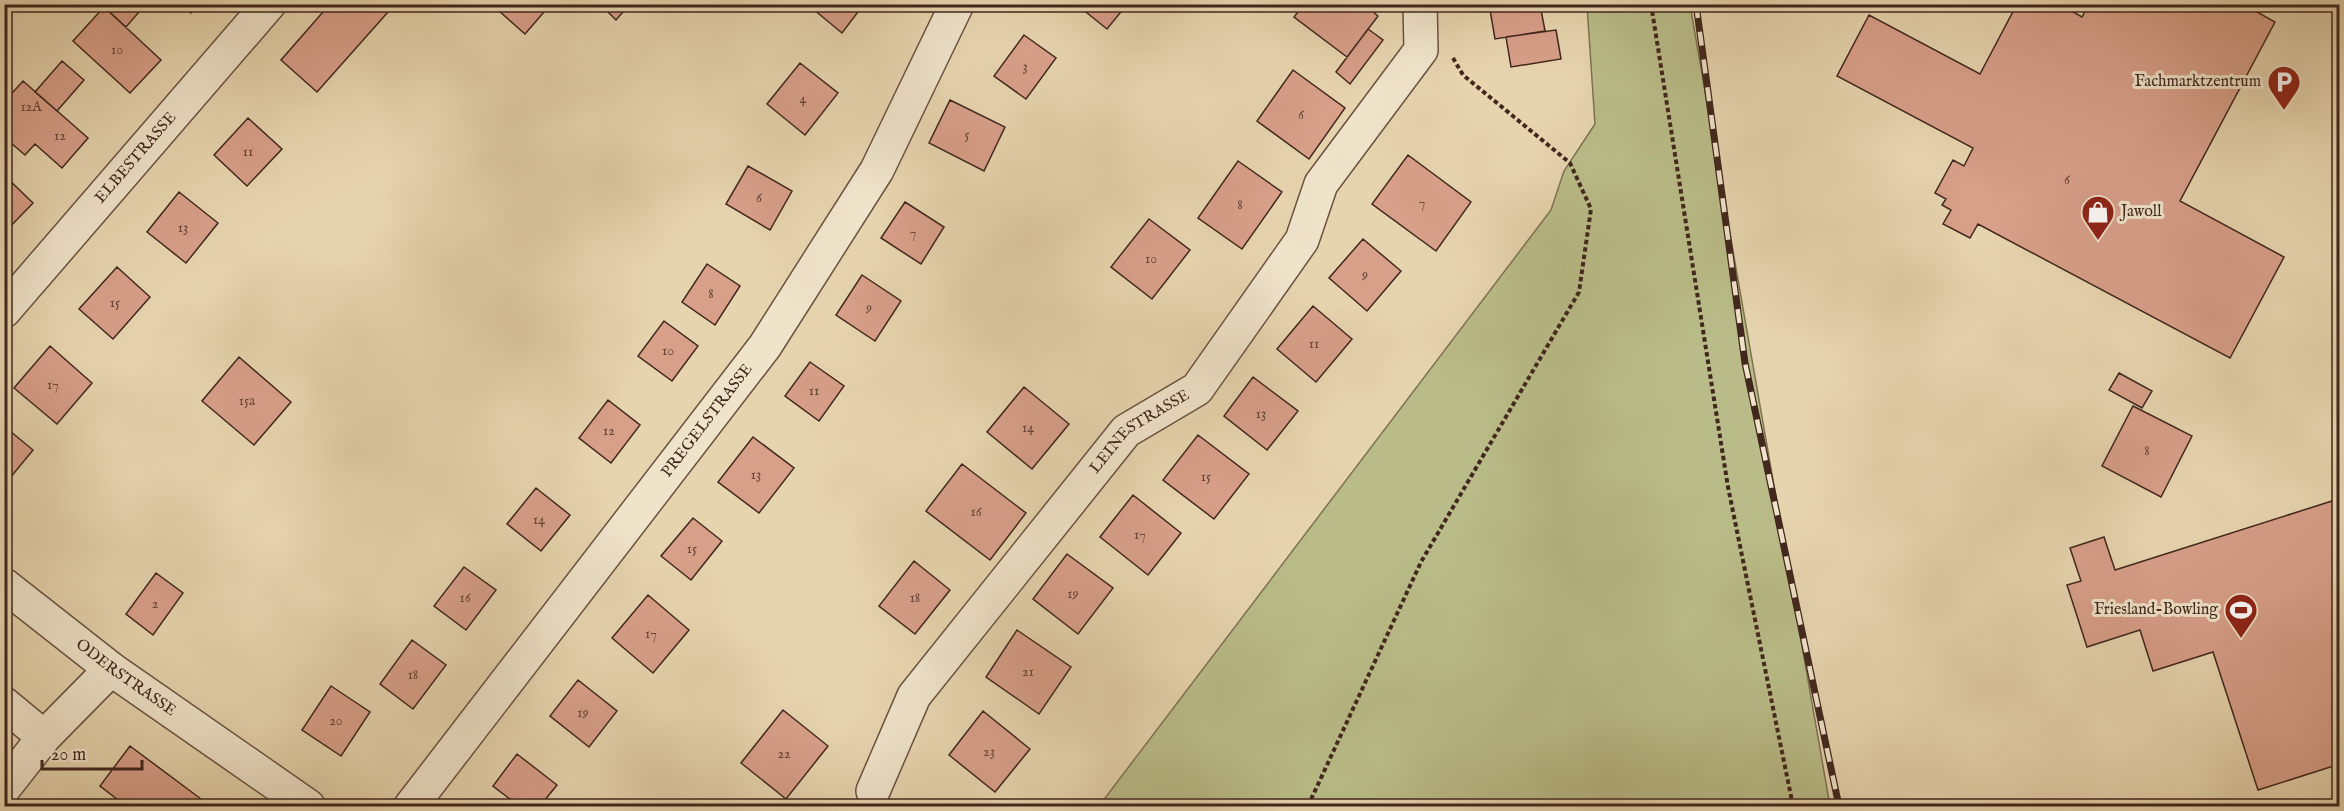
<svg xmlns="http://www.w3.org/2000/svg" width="2344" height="811" font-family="'IM FELL English',serif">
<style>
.green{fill:#b9bc88;stroke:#7d7252;stroke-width:1.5}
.building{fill:#d89f89;stroke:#41271d;stroke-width:1.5}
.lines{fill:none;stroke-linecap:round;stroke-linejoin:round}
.minor-casing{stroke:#6a5241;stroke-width:36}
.path{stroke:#41271d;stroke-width:4;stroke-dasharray:4.5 3;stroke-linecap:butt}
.minor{stroke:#efe3ca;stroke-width:33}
.rail-casing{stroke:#41271d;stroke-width:7}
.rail{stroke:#efe3ca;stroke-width:4.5;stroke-dasharray:14;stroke-linecap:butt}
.labels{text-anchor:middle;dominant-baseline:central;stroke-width:6;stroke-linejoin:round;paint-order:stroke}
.number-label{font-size:14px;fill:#674538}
.poi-label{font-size:16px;fill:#41271d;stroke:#efe3ca;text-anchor:end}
.street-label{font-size:16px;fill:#41271d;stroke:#efe3ca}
</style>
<rect width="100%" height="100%" fill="#e6d4ae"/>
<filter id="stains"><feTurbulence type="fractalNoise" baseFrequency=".00333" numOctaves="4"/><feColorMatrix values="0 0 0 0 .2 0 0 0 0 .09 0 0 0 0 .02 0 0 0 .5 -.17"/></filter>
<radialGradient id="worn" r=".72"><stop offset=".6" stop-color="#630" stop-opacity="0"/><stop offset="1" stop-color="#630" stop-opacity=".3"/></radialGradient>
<!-- green -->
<path class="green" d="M 1587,5 L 1690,5 L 1830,806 L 1099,806 L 1551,210 L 1564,171 L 1595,124 Z"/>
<!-- building -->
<path class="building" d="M 101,4 L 146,4 L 126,27 Z
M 182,4 L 200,4 L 191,13 Z
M 330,4 L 380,4 L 388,12 L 317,92 L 281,60 Z
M 380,4 L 395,4 L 388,12 Z
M 491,4 L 505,4 L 499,11 Z
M 505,4 L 551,4 L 525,34 L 499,11 Z
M 600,4 L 630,4 L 616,20 Z
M 807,4 L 864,4 L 842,33 Z
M 1076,4 L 1119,4 L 1124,8 L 1107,29 Z
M 1304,4 L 1364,4 L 1378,16 L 1347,57 L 1294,17 Z
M 1489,4 L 1540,4 L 1545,31 L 1495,39 Z
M 2017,4 L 2059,4 L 2082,17 L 2089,4 L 2243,4 L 2275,22 L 2180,201 L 2284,257 L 2230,358 L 1978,224 L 1970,238 L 1943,224 L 1951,210 L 1942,205 L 1946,199 L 1935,193 L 1953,160 L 1964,166 L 1973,148 L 1837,76 L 1869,15 L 1980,74 Z
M 104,7 L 161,60 L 130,93 L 73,41 Z
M 1368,29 L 1383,40 L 1350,84 L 1336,72 Z
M 1556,30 L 1561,59 L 1511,67 L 1506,37 Z
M 1024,35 L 1056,58 L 1026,99 L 994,76 Z
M 62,61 L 84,80 L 57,111 L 35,92 Z
M 800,63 L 838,93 L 805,135 L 767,104 Z
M 1293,70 L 1345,108 L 1309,159 L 1257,121 Z
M 23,81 L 88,138 L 62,168 L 35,144 L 25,155 L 4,137 L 4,102 Z
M 950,100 L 1005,127 L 984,171 L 929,143 Z
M 248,118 L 282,149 L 247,186 L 214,155 Z
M 1408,155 L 1471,202 L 1436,251 L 1372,204 Z
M 1238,161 L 1282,192 L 1242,249 L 1198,218 Z
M 748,166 L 792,191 L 770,230 L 726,204 Z
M 4,175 L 33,203 L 4,233 Z
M 179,192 L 218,223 L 186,263 L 147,232 Z
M 905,202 L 944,227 L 921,264 L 881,238 Z
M 1149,219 L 1190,250 L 1152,299 L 1111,267 Z
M 1363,239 L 1401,271 L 1367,311 L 1329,278 Z
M 707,264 L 740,286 L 715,325 L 682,302 Z
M 117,267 L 150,297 L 113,339 L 79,309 Z
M 862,275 L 901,301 L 875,341 L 836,315 Z
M 1313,306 L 1352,339 L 1316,382 L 1277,349 Z
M 664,321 L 698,346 L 672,381 L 638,356 Z
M 50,346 L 92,383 L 57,424 L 14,388 Z
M 239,357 L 291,402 L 254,445 L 202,401 Z
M 810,362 L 844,386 L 819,421 L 785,396 Z
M 2119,373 L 2152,391 L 2142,408 L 2109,390 Z
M 1253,377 L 1298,411 L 1267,450 L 1224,416 Z
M 1024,387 L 1069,424 L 1032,469 L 987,432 Z
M 608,400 L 640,425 L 611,463 L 579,438 Z
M 2133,406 L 2192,436 L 2161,497 L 2102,466 Z
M 4,426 L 33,450 L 5,484 L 4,483 Z
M 1198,435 L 1249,474 L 1214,519 L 1163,480 Z
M 753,437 L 794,468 L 759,513 L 718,482 Z
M 962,464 L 1026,513 L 990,560 L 926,511 Z
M 536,488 L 570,515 L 541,551 L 507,524 Z
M 1133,495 L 1181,533 L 1148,575 L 1100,537 Z
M 2332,501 L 2340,524 L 2340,764 L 2258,790 L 2213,652 L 2153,671 L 2140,630 L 2087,647 L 2067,585 L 2081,581 L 2070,548 L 2104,537 L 2115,570 Z
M 693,518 L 722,541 L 691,580 L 661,556 Z
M 1067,554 L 1113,588 L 1078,634 L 1033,599 Z
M 914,561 L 950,590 L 915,634 L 879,606 Z
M 464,567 L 496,590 L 466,630 L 434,606 Z
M 156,573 L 183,593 L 153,635 L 126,614 Z
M 648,595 L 689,630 L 653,673 L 612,638 Z
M 1017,630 L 1071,667 L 1039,714 L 986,677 Z
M 412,640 L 446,665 L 413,709 L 380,684 Z
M 578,680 L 617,711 L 589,747 L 550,716 Z
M 331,686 L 370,712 L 341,756 L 302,730 Z
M 783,710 L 828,746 L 786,799 L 741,763 Z
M 983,711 L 1030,749 L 995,792 L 949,755 Z
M 130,746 L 201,799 L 195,806 L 126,806 L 100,786 Z
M 517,754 L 557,785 L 540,806 L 519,806 L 493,786 Z"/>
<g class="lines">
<defs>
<g id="minor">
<path id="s1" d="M 4,311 L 269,4"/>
<path id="s2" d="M 4,585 L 111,669 L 308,806"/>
<path d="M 4,704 L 44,737"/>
<path d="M 4,788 L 44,737 L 111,669"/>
<path id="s3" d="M 873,791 L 914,696 L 1126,431 L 1197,389 L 1302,240 L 1321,184 L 1421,50 L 1420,4"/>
<path id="s4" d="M 411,806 L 765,346 L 877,170 L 957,4"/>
</g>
</defs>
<!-- minor casing -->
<use href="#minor" class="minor-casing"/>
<!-- path -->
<path class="path" d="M 1651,4 L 1728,487 L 1793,806
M 1308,806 L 1421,562 L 1579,292 L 1591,209 L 1570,163 L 1463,75 L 1453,58"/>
<!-- minor -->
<use href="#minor" class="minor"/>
<defs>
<path id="rail" d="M 1696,4 L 1745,363 L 1839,806"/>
</defs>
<!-- rail casing -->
<use href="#rail" class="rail-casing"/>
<!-- rail -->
<use href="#rail" class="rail"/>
</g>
<!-- icons -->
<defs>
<symbol id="parking-pin" viewBox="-11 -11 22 30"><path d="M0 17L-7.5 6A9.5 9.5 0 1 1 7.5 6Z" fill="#8f2418" stroke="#efe3ca"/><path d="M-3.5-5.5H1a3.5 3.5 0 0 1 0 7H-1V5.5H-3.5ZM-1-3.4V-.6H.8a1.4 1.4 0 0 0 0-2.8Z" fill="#fff"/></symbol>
<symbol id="shop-pin" viewBox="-11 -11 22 30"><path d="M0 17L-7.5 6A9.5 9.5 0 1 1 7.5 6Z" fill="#8f2418" stroke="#efe3ca"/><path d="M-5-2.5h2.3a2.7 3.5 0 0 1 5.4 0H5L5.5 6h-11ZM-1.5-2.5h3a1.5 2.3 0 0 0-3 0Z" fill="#fff"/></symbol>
<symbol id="stadium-pin" viewBox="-11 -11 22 30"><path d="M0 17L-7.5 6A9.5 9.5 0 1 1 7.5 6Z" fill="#8f2418" stroke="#efe3ca"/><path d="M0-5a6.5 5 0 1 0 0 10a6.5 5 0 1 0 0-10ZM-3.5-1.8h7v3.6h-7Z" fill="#fff"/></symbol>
</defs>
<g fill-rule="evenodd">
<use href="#parking-pin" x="2265" y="63" width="38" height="52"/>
<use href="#shop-pin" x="2079" y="193" width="38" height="52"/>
<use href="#stadium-pin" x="2222" y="591" width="38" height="52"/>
</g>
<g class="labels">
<!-- number labels -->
<g class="number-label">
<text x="117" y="50">10</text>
<text x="1025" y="67">3</text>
<text x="803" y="99">4</text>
<text x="31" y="107">12A</text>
<text x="1301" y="115">6</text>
<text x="967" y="135">5</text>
<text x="60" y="136">12</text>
<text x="248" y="152">11</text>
<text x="2067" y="180">6</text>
<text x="759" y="198">6</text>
<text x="1422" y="203">7</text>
<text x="1240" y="205">8</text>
<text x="183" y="228">13</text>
<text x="913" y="233">7</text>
<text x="1151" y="259">10</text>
<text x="1365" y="275">9</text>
<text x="711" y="294">8</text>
<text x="115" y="303">15</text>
<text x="869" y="308">9</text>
<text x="1314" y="344">11</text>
<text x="668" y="351">10</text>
<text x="53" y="385">17</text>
<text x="814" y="391">11</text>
<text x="247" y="401">15a</text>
<text x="1261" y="414">13</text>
<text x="1028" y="428">14</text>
<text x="609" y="431">12</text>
<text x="2147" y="451">8</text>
<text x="756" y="475">13</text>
<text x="1206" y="477">15</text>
<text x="976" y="512">16</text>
<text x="539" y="520">14</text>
<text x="1140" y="535">17</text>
<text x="692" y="549">15</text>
<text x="1073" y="594">19</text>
<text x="465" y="598">16</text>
<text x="915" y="598">18</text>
<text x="155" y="604">2</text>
<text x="651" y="634">17</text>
<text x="1028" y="672">21</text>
<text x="413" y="675">18</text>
<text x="583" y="713">19</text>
<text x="336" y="721">20</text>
<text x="989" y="752">23</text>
<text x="784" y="754">22</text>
</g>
<!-- poi labels -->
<g class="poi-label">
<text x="2261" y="82">Fachmarktzentrum</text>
<text x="2121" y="212" text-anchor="start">Jawoll</text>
<text x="2218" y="610">Friesland-Bowling</text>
</g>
<!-- street labels -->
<g class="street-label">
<text stroke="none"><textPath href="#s1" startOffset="202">ELBESTRASSE</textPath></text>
<text stroke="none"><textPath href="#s4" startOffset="486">PREGELSTRASSE</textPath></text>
<text stroke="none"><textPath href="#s3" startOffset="453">LEINESTRASSE</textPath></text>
<text stroke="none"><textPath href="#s2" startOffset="153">ODERSTRASSE</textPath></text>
</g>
</g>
<!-- margin -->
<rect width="2344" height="811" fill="none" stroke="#e6d4ae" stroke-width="24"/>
<rect x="6" y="6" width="2332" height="799" fill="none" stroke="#41271d" stroke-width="3"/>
<rect x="12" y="12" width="2320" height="787" fill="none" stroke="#41271d" stroke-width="1.5"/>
<!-- scale -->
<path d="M42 760v9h100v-9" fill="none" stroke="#41271d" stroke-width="3"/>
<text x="51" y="760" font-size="18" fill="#41271d" stroke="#efe3ca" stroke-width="4.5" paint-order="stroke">20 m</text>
<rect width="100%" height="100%" filter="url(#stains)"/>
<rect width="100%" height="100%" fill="url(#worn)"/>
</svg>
